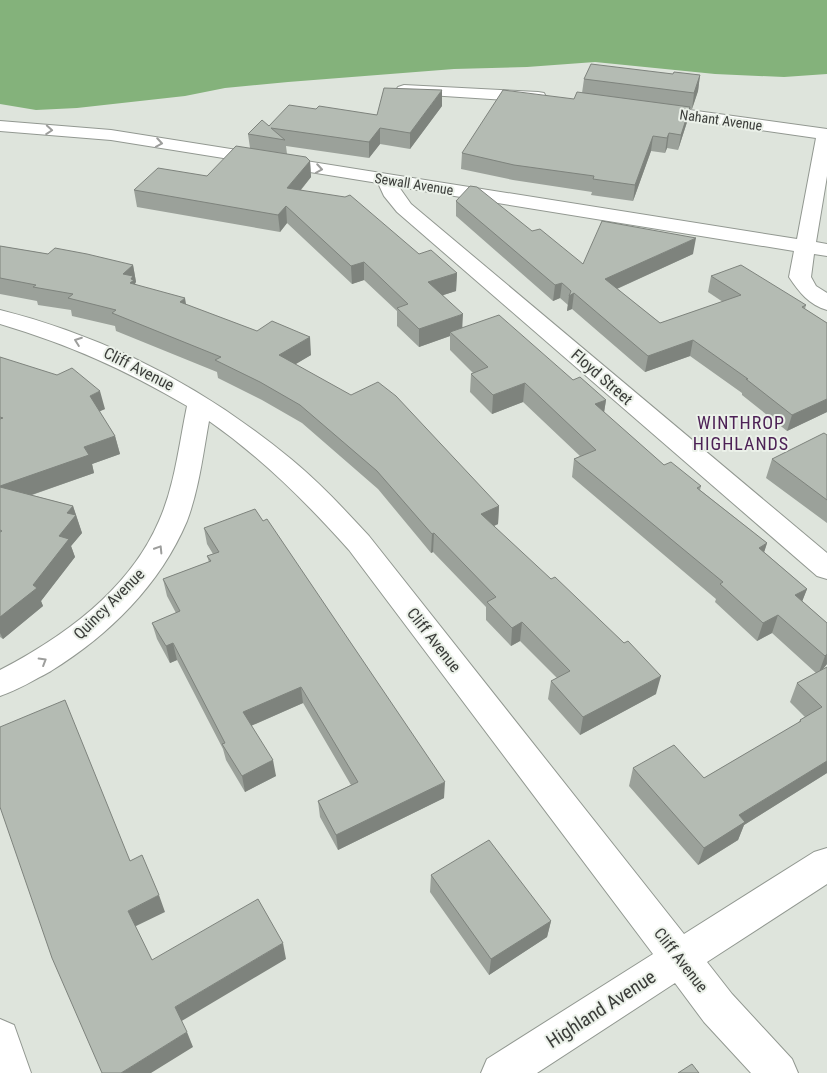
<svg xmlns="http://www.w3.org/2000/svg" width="827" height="1073" font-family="'Roboto Condensed',sans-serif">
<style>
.water{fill:#84b27b}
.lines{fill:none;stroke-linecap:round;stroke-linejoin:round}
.minor-casing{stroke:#929891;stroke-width:2}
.minor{fill:#fff;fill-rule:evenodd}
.wall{fill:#9ba19a}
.shaded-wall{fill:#7e837d}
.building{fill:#b4bbb3;stroke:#7e837d}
.oneway{stroke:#9d9e9c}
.labels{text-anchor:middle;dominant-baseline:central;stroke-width:4;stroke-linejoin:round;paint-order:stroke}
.far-street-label{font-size:14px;fill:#3b3d3a;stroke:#ebf1e9}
.street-label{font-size:16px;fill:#3b3d3a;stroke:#ebf1e9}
.neighbourhood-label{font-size:18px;letter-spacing:1px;fill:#4d2256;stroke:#ebf1e9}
.near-street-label{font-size:19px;fill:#3b3d3a;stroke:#ebf1e9}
</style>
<rect width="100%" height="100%" fill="#dee4dc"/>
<!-- water -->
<path class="water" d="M 0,0 L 827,0 L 827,74 L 784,77 L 715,74 L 595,62 L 527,67 L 454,69 L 288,82 L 225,88 L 185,96 L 77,108 L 36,110 L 0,104 Z"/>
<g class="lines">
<defs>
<path id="minor" d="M 404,85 L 538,92 L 544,93 L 546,97 L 544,101 L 538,102 L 398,93 L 396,90 L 398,87 Z
M 653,105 L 827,129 L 827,176 L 816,242 L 827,244 L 827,256 L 814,254 L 811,277 L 816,286 L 827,293 L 827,310 C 809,305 799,292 789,277 L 794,251 L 399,187 L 411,204 L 827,553 L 827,579 L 817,576 L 397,212 L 384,196 L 378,183 L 111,140 L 0,131 L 0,121 L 111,130 L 797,239 L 816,138 L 647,114 L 645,110 L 647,106 Z
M 0,310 C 108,337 205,388 291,459 C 319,482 344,509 369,536 L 684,934 L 814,852 L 827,848 L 827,884 L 707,962 L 732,994 L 792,1059 L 798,1073 L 751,1073 L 704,1022 L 675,983 L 537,1073 L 481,1073 L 487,1059 L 653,954 L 349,550 C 306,502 262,458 209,421 C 203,454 199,489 187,521 C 160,585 109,635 51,671 C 34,680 18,690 0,696 L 0,670 C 64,637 130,589 159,521 C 175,485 179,444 187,406 C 124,369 70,345 0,324 Z
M 0,1019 L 14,1025 L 31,1073 L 0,1073 Z"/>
</defs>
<!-- minor casing -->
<use href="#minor" class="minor-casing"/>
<!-- minor -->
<use href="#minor" class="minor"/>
</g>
<!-- wall -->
<path class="wall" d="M 673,74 L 700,75 L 698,91 L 692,109 L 690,109 L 687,122 L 678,150 L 667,148 L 665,153 L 651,151 L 633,201 L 591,195 L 592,192 L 513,180 L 461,169 L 462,153 L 574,99 L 582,93 L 584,79 Z
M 442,106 L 410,149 L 380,144 L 369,158 L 286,146 L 287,154 L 310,161 L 311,177 L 301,190 L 419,254 L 457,273 L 456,291 L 443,295 L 463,328 L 573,380 L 606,400 L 604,413 L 664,465 L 701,486 L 700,490 L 767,543 L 764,552 L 807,589 L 802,601 L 827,623 L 827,664 L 822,670 L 827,667 L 827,773 L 744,825 L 738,840 L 698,865 L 629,786 L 633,768 L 704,778 L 798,723 L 800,720 L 805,717 L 790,702 L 797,683 L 816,673 L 772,633 L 757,641 L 715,602 L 716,599 L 572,477 L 574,459 L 580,456 L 523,402 L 492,414 L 470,392 L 471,374 L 473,373 L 450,350 L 450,336 L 419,347 L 397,326 L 397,311 L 364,280 L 352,284 L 287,223 L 280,232 L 137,207 L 134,190 L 207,176 L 250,148 L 248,134 L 269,126 L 316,109 L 377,115 Z
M 456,201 L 532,231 L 583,264 L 693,254 L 617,289 L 660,323 L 723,302 L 708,292 L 711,276 L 806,305 L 805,309 L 827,323 L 827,412 L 787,431 L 742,395 L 742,393 L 690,356 L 645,372 L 572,309 L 567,311 L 568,305 L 560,298 L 553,301 L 456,216 Z
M 0,246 L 48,254 L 133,265 L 136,282 L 135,284 L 311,355 L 295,364 L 499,506 L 498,524 L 494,526 L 656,694 L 580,735 L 548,699 L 551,681 L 557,678 L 520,641 L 511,646 L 486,620 L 486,607 L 433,552 L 431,553 L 378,489 L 302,423 L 262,400 L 218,378 L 217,372 L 116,331 L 115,326 L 72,316 L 71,310 L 38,305 L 37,301 L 0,294 Z
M 0,357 L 105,409 L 99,411 L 115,436 L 120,454 L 92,464 L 94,473 L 32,495 L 73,506 L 82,533 L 71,546 L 75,557 L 41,601 L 43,606 L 3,639 L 0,637 Z
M 827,435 L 827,523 L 766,478 L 772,459 Z
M 204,528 L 444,798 L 338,850 L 320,817 L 318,801 L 351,785 L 303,703 L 251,726 L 276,776 L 245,792 L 226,760 L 223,749 L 177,660 L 170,663 L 157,639 L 152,623 L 176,613 L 167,596 L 163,579 L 209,562 L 207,556 L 213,554 L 207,544 Z
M 431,875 L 551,921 L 547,937 L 489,975 L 430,892 Z"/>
<!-- shaded-wall -->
<path class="shaded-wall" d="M 700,75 L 698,91 L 692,109 L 694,93 Z
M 442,90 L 442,106 L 410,149 L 410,133 Z
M 690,107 L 687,122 L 678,150 L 681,135 Z
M 380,128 L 380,144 L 369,158 L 369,142 Z
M 669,133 L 667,148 L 665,153 L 667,138 Z
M 653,136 L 651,151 L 633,201 L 635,185 Z
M 310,161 L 311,177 L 289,204 L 287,188 Z
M 286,206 L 287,223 L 280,232 L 278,215 Z
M 696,238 L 693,254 L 603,295 L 605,279 Z
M 364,262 L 364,280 L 352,284 L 351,266 Z
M 133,265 L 136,282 L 135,283 L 137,294 L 123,274 Z
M 457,273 L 456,291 L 428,300 L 428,282 Z
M 562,283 L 560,298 L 553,301 L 555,285 Z
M 574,293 L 572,309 L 567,311 L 569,296 Z
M 185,298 L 188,316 L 180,302 Z
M 463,314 L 462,332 L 450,332 L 450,336 L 419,347 L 419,329 Z
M 310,337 L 311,355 L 281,373 L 279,355 Z
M 693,340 L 690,356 L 645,372 L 648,356 Z
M 525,383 L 523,402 L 492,414 L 493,395 Z
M 100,391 L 105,409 L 94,414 L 90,396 Z
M 827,399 L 827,412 L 787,431 L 792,415 Z
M 606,400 L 603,418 L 595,404 Z
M 115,436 L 120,454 L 92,464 L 94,473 L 5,504 L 0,486 L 84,447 Z
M 73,506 L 82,533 L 71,546 L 75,557 L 41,601 L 43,606 L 3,639 L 0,633 L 0,617 L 33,585 L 59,536 L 67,513 Z
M 499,506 L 498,524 L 480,532 L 481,514 Z
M 434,533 L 433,552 L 431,553 L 432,534 Z
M 767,543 L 761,562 L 759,548 Z
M 807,589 L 800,607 L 795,595 Z
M 778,615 L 772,633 L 757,641 L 763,623 Z
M 522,622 L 520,641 L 511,646 L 512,628 Z
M 173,643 L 177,660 L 170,663 L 166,646 Z
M 827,654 L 827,664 L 818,675 L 825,656 Z
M 661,676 L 656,694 L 580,735 L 583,717 Z
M 301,687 L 303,703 L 246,728 L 243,712 Z
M 273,760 L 276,776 L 245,792 L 242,776 Z
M 827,761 L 827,773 L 744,825 L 738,840 L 698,865 L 704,848 L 739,815 Z
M 445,782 L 444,798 L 338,850 L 336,835 Z
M 159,895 L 165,912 L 134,927 L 128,911 Z
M 551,921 L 547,937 L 489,975 L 491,959 Z
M 283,943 L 286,959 L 180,1022 L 175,1007 Z
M 187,1032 L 193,1047 L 151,1073 L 121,1073 Z"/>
<!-- building -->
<path class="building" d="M 591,64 L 673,74 L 674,72 L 700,75 L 694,93 L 584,79 Z
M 384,88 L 442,90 L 410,133 L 380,128 L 369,142 L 271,128 L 285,140 L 248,134 L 262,120 L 269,126 L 289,105 L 316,109 L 319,106 L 377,115 Z
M 503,90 L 574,99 L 577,92 L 690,107 L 681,135 L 669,133 L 667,138 L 653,136 L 635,185 L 593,179 L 594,176 L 514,165 L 462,153 Z
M 236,146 L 306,157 L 310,161 L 287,188 L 345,197 L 350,195 L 419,254 L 431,250 L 457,273 L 428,282 L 463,314 L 419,329 L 397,308 L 408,304 L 364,262 L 351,266 L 286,206 L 278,215 L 134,190 L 158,168 L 207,176 Z
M 470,186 L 477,187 L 532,231 L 540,229 L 583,264 L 602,221 L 696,238 L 605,279 L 660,323 L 741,295 L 711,276 L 741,265 L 806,305 L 802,307 L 827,323 L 827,399 L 792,415 L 746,379 L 748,379 L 693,340 L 648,356 L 574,293 L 569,296 L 571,291 L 562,283 L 555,285 L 456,201 Z
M 0,246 L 48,254 L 55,248 L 87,254 L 133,265 L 123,274 L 133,276 L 131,279 L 134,280 L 130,283 L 185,298 L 180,302 L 257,331 L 272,321 L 310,337 L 279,355 L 351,395 L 378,382 L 396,396 L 499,506 L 481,514 L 551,579 L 555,577 L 624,643 L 628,641 L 661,676 L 583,717 L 551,681 L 570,671 L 522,622 L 512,628 L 487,602 L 496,597 L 434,533 L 432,534 L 377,471 L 300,405 L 260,382 L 215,360 L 221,357 L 112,313 L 116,310 L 68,298 L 73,294 L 33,287 L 36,285 L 0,278 Z
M 499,315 L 573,380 L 580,377 L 606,400 L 595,404 L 664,465 L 671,462 L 701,486 L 697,488 L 767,543 L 759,548 L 807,589 L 795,595 L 827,623 L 827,654 L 825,656 L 778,615 L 763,623 L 720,584 L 723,582 L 574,459 L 596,450 L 525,383 L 493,395 L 471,374 L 488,367 L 450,332 Z
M 0,357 L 57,375 L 72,368 L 100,391 L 90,396 L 115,436 L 84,447 L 89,455 L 0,486 L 0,419 L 3,418 L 0,417 Z
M 824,433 L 827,435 L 827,500 L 772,459 Z
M 0,487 L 73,506 L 67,513 L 76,515 L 59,536 L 69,539 L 33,585 L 37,588 L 0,617 L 0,532 L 2,531 L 0,530 Z
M 255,509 L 263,521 L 267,519 L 445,782 L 336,835 L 318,801 L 358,782 L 301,687 L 243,712 L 273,760 L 242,776 L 222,744 L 225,743 L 173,643 L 166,646 L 152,623 L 180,611 L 163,579 L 211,561 L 207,556 L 219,552 L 204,528 Z
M 827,667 L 827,761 L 739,815 L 745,822 L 704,848 L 633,768 L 674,745 L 704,778 L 801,721 L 800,720 L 822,707 L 797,683 Z
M 65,700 L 130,861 L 142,855 L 159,895 L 128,911 L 152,960 L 258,899 L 283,943 L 175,1007 L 187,1032 L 121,1073 L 102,1073 L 52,958 L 0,807 L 0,727 Z
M 489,840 L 551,921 L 491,959 L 431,875 Z
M 692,1064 L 699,1073 L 678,1073 Z"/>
<!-- one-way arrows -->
<defs><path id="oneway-chevron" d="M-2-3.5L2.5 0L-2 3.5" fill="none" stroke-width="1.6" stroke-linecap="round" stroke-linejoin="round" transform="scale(1.25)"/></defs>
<g class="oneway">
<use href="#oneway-chevron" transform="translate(49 130) rotate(4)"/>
<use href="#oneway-chevron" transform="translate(159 143) rotate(9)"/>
<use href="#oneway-chevron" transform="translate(319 169) rotate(9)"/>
<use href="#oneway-chevron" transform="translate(78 341) rotate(-160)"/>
<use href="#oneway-chevron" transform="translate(159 549) rotate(-58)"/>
<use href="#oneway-chevron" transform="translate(43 661) rotate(-31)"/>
</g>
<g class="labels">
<!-- far-street labels -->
<g class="far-street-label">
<text transform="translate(721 120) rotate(8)">Nahant Avenue</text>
<text transform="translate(414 184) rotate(9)">Sewall Avenue</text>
</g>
<!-- street labels -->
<g class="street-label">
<text transform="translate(139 369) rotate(27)">Cliff Avenue</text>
<text transform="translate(602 377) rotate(41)">Floyd Street</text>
<text transform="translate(109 604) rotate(-45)">Quincy Avenue</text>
<text transform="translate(434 640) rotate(52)">Cliff Avenue</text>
<text transform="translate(681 960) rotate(52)">Cliff Avenue</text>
</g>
<!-- neighbourhood labels -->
<g class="neighbourhood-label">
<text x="741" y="422">WINTHROP<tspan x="741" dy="21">HIGHLANDS</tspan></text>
</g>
<!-- near-street labels -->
<g class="near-street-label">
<text transform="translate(601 1009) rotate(-33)">Highland Avenue</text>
</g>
</g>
</svg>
